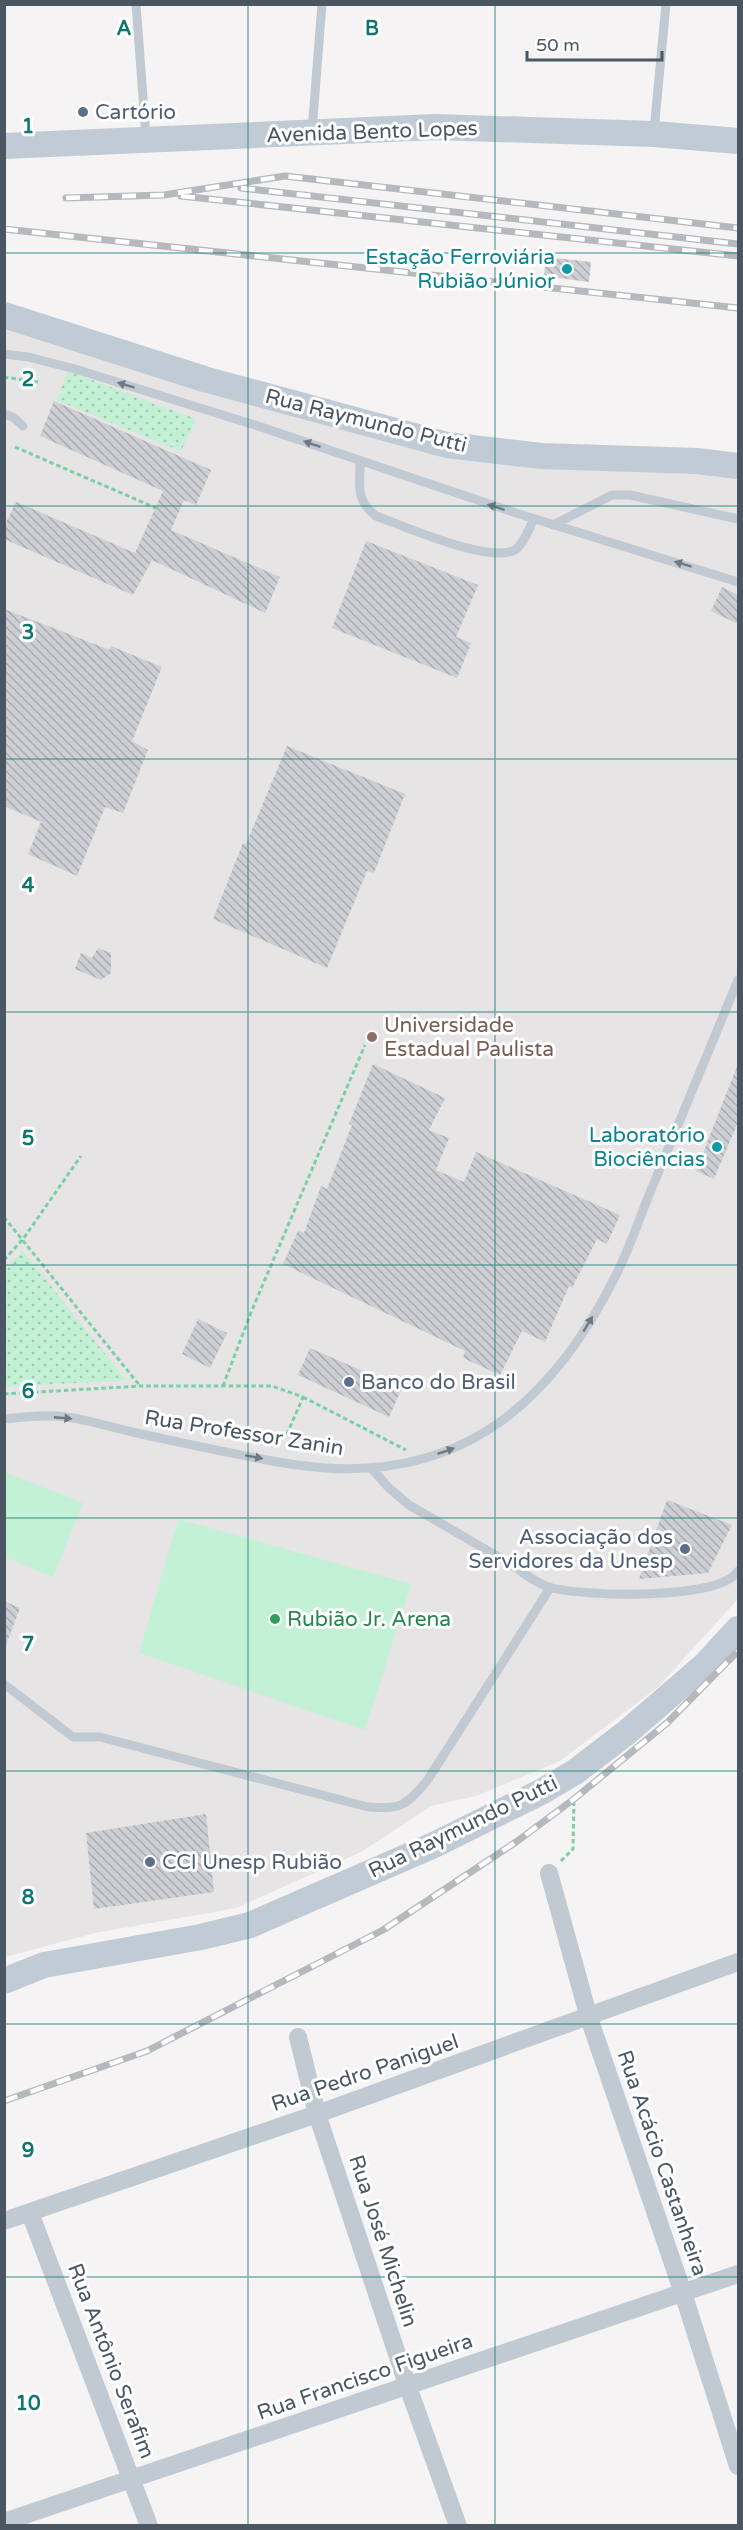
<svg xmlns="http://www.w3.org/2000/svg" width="743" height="2530" font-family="'Varela Round',sans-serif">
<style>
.education{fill:#e6e4e5}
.park{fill:url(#park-dots)}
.pitch{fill:#c3f1d5}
.building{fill:url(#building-back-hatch)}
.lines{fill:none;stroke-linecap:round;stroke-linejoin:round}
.path{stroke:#7ad0a6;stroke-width:3;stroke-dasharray:4.5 3;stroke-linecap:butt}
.lane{stroke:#c1cad2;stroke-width:9}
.street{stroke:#c1cad2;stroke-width:18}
.secondary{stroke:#c1cbd6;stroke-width:26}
.rail-casing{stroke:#b5b8bd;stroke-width:7}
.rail{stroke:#fff;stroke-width:4.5;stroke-dasharray:14;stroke-linecap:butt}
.oneway{fill:#6e7983}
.grid{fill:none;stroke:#0f766e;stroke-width:1.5;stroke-opacity:0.55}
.service-dot{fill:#5c6f8a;stroke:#fff;stroke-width:2}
.culture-dot{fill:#0f9aa8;stroke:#fff;stroke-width:2}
.education-dot{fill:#8d6e63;stroke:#fff;stroke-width:2}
.leisure-dot{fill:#2e9e5b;stroke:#fff;stroke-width:2}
.labels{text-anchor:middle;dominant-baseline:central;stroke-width:6;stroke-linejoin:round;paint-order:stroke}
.service-label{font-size:21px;fill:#4e5e75;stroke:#fff;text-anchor:start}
.street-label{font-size:21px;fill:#4a5661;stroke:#fff}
.culture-label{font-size:21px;fill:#0d838f;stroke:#fff;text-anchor:end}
.education-label{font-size:21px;fill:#785e54;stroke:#fff;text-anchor:start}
.leisure-label{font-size:21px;fill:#27864d;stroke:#fff;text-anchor:start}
.grid-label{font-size:20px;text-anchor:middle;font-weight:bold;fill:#0f766e;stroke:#fff;stroke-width:6;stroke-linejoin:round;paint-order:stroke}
</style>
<defs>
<pattern id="park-dots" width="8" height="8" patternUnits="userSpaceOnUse" patternTransform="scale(1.5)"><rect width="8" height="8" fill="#c3f1d5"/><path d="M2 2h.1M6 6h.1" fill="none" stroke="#a0c6b0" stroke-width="1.8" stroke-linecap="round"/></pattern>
<pattern id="building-back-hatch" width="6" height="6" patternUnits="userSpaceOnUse" patternTransform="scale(1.5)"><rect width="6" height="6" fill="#cdcfd5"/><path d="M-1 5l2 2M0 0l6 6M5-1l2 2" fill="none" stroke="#a8abb0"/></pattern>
</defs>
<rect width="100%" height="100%" fill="#f5f3f3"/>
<!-- education -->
<path class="education" d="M 5,328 L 381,437 L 738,475 L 738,1599 L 658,1687 L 560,1761 L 476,1796 L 431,1806 L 361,1852 L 236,1908 L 95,1933 L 5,1957 Z"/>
<!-- park -->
<path class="park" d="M 68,371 L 196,419 L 181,451 L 56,400 Z
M 22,1250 L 126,1380 L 5,1387 L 5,1270 Z"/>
<!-- pitch -->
<path class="pitch" d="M 4,1472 L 83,1503 L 53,1577 L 5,1557 Z
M 178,1519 L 411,1584 L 365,1730 L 139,1653 Z"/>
<!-- building -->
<path class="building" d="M 546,257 L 591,262 L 589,282 L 544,276 Z
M 54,401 L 211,470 L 196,505 L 184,500 L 171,530 L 280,577 L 265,613 L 152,560 L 133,595 L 4,539 L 4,527 L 16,502 L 135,553 L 163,491 L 40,436 Z
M 366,541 L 478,585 L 456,637 L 471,643 L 457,678 L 332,628 Z
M 722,587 L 738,595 L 738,624 L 711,611 Z
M 4,609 L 110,650 L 111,646 L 162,667 L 132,741 L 148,750 L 123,813 L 105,807 L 77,876 L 28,854 L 41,822 L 4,806 Z
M 287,746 L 405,794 L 374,873 L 367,871 L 327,968 L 213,919 L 243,843 L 246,844 Z
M 98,948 L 111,953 L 111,973 L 101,980 L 75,969 L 81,953 L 92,958 Z
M 373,1064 L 445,1098 L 429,1130 L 449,1138 L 436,1170 L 464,1182 L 476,1152 L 620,1215 L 607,1244 L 597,1239 L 572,1288 L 569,1286 L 545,1342 L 522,1331 L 500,1375 L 463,1358 L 465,1351 L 283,1264 L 298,1231 L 304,1233 L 321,1186 L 327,1189 L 352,1125 L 349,1124 Z
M 738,1064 L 738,1122 L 714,1179 L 696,1171 Z
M 198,1319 L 227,1333 L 210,1368 L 182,1354 Z
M 310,1348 L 402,1388 L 389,1417 L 298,1375 Z
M 667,1500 L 732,1525 L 708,1573 L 639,1579 Z
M 4,1601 L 20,1608 L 6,1645 L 4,1645 Z
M 206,1814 L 214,1892 L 94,1909 L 86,1833 Z"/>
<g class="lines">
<!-- path -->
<path class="path" d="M 4,377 L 38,382
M 15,447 L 156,508
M 4,1217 L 140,1386
M 4,1260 L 23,1239 L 81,1156
M 223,1386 L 252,1310 L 365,1045
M 4,1394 L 140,1386 L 272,1386 L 303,1397 L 287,1434
M 303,1397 L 406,1450
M 561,1861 L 573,1849 L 574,1798"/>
<!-- lane -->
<path class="lane" d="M 136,4 L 146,137
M 312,131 L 322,4
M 654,131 L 666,4
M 4,354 L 28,357 L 75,369 L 258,426 L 516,513 L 738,582
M 4,414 L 13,417 L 23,426
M 360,461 C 360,485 355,500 376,516 C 404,526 489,564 515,550 C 524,544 529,528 534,519
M 553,525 L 612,495 L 630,495 L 738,519
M 4,1419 C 24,1417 47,1414 66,1417 C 91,1420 116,1429 141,1434 C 192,1445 244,1457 297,1465 C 454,1487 550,1409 617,1273 C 631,1245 641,1213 654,1183 C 682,1115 710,1047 738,980
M 372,1469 L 389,1488 L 409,1505 C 444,1525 478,1545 512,1565 C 524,1573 538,1585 552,1588 C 584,1596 720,1601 738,1571
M 4,1684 L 73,1737 L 100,1737 L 368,1807 C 402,1809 404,1807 427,1781 L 550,1588"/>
<!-- street -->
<path class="street" d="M 549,1873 L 589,2018 L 683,2293 L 738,2466
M 298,2037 L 317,2114 L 408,2387 L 458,2526
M 30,2213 L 149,2526
M 4,2221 L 317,2114 L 738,1962
M 4,2522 L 738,2274"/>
<!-- secondary -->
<path class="secondary" d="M 4,146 L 435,127 L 654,134 L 738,141
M 4,315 L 204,379 L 447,445 L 542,456 L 697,461 L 738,466
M 4,1981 L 44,1965 L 201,1937 L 250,1925 L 434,1845 L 541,1792 L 575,1772 L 626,1733 L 706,1664 L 738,1629"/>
<defs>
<path id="rail" d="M 241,188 L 738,244
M 181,196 L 738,256
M 66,198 L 164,195 L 285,176 L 738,228
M 4,229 L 738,308
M 4,2101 L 147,2051 L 383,1930 L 516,1842 L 574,1799 L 667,1723 L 738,1651"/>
</defs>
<!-- rail casing -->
<use href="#rail" class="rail-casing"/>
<!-- rail -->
<use href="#rail" class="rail"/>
</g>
<!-- one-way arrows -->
<defs><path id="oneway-solid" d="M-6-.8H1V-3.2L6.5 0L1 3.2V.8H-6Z" transform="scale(1.5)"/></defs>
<g class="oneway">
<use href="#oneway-solid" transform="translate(126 385) rotate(-163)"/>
<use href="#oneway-solid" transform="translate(312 444) rotate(-161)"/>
<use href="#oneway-solid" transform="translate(496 507) rotate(-162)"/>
<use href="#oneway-solid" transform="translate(683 564) rotate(-163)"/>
<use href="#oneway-solid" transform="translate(588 1324) rotate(-59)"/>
<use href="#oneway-solid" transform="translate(63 1418) rotate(5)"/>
<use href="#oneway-solid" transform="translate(446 1451) rotate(-19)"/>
<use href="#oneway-solid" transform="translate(254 1457) rotate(10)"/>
</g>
<!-- grid -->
<path class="grid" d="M 248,4 L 248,2526M 495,4 L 495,2526M 4,253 L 738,253M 4,506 L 738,506M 4,759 L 738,759M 4,1012 L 738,1012M 4,1265 L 738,1265M 4,1518 L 738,1518M 4,1771 L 738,1771M 4,2024 L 738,2024M 4,2277 L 738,2277"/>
<!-- markers -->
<g class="service-dot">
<circle cx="83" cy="112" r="6"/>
<circle cx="349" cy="1382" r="6"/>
<circle cx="685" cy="1549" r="6"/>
<circle cx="150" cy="1862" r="6"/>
</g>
<g class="culture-dot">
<circle cx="567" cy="269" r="6"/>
<circle cx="717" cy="1147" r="6"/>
</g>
<circle class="education-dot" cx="372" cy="1037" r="6"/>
<circle class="leisure-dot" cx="275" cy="1619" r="6"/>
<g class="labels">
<!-- service labels -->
<g class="service-label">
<text x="95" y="112">Cartório</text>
<text x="361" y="1382">Banco do Brasil</text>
<text x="673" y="1537" text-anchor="end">Associação dos<tspan x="673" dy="24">Servidores da Unesp</tspan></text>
<text x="162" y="1862">CCI Unesp Rubião</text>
</g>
<!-- street labels -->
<g class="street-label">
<text transform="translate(372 132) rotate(-2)">Avenida Bento Lopes</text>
<text transform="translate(366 421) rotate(14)">Rua Raymundo Putti</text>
<text transform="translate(244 1433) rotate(9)">Rua Professor Zanin</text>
<text transform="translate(463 1827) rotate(-26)">Rua Raymundo Putti</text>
<text transform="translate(365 2073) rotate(-19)">Rua Pedro Paniguel</text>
<text transform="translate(662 2163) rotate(71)">Rua Acácio Castanheira</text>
<text transform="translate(383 2241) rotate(72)">Rua José Michelin</text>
<text transform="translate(111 2361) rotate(69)">Rua Antônio Serafim</text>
<text transform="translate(365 2377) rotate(-19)">Rua Francisco Figueira</text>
</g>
<!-- culture labels -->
<g class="culture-label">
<text x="555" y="257">Estação Ferroviária<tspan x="555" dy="24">Rubião Júnior</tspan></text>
<text x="705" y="1135">Laboratório<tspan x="705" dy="24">Biociências</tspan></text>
</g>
<!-- education labels -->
<g class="education-label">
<text x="384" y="1025">Universidade<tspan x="384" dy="24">Estadual Paulista</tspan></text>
</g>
<!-- leisure labels -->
<g class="leisure-label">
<text x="287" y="1619">Rubião Jr. Arena</text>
</g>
</g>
<g class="grid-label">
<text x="124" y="35">A</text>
<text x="372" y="35">B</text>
<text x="28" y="133">1</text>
<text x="28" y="386">2</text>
<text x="28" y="639">3</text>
<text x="28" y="892">4</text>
<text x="28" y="1145">5</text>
<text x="28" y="1398">6</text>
<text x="28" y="1651">7</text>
<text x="28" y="1904">8</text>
<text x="28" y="2157">9</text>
<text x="28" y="2410">10</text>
</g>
<!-- border -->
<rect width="743" height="2530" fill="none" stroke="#4a5661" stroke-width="12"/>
<!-- scale -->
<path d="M527 51v9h135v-9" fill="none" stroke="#4a5661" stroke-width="3"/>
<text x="536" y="51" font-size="18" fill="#4a5661" stroke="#ffffff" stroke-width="4.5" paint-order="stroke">50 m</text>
</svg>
